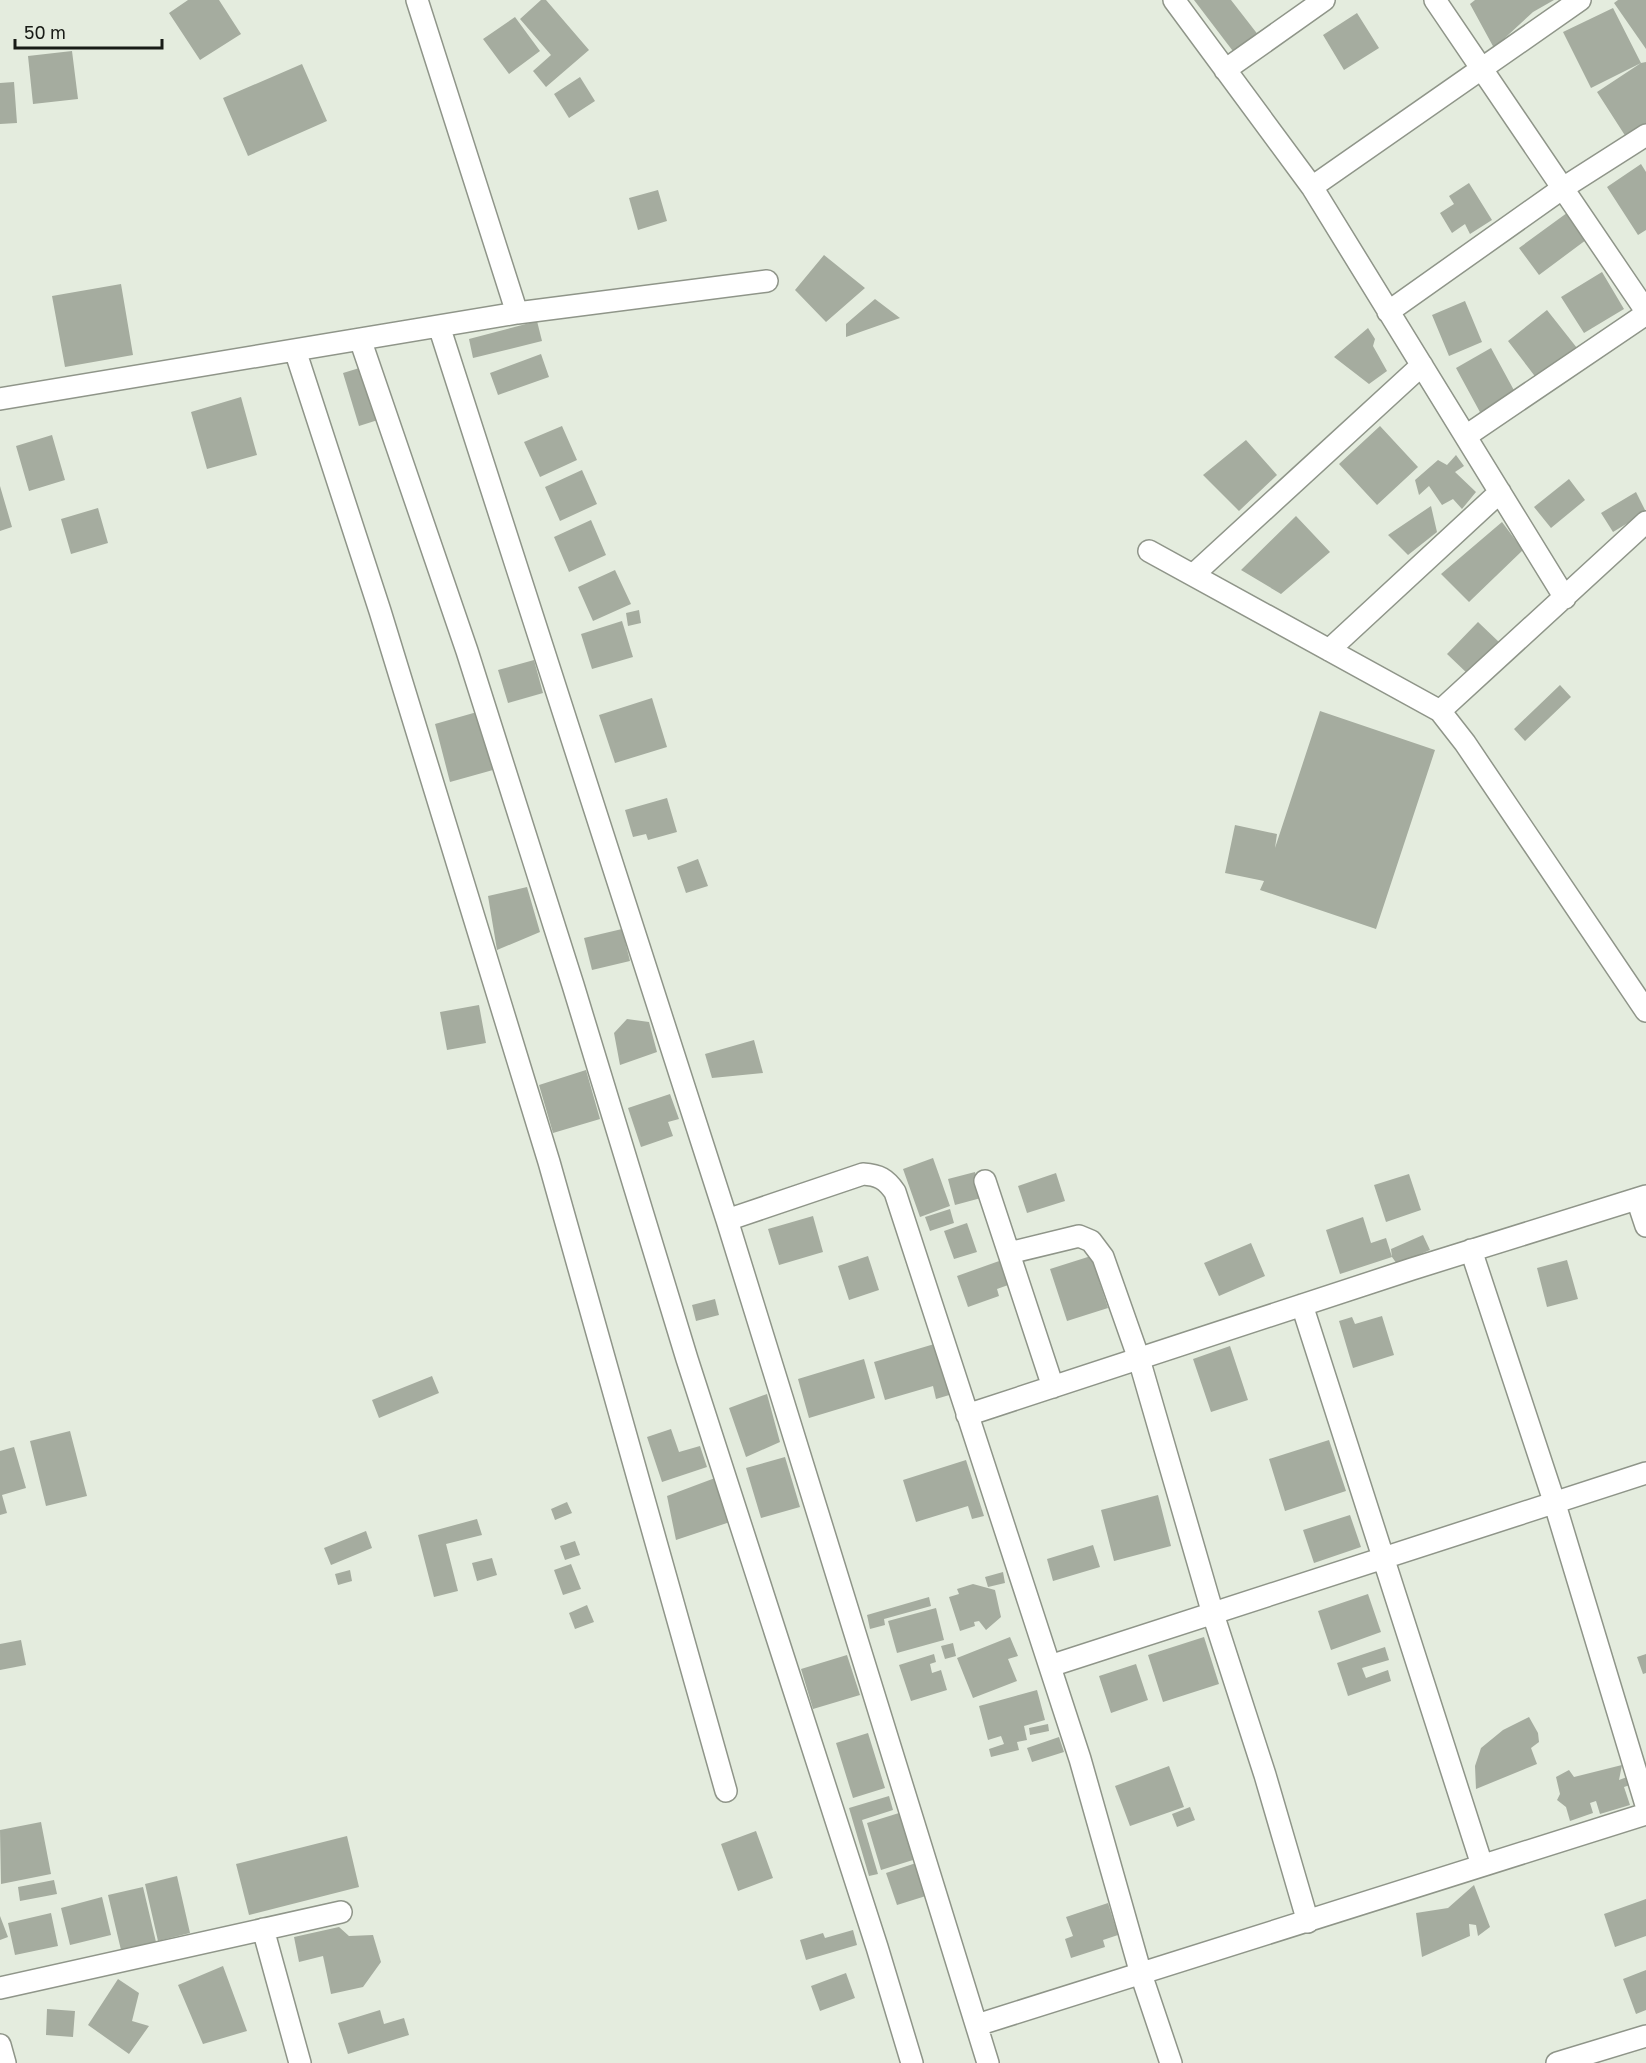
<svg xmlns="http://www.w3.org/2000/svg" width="1646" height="2063" font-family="'Golos Text',sans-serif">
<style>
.building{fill:#a5ac9f}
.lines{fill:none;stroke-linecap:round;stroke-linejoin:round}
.minor-casing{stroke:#8f9589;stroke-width:24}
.minor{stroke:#fff;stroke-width:21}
</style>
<rect width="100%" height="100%" fill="#e4ecde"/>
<!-- building -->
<path class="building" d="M 188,0 L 219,0 L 241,34 L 200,60 L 169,13 Z
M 541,0 L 546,0 L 589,50 L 546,87 L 533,71 L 551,55 L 520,19 Z
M 1194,0 L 1231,0 L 1266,45 L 1242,63 Z
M 1475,0 L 1554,0 L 1533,12 L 1494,48 L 1470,4 Z
M 1618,0 L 1646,0 L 1646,49 L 1614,3 Z
M 1613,8 L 1641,63 L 1646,62 L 1646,124 L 1626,137 L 1597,92 L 1641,63 L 1591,88 L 1563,32 Z
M 1357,13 L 1379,48 L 1344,70 L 1323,35 Z
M 515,17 L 540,51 L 509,74 L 483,39 Z
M 72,51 L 78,99 L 33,104 L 28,56 Z
M 302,64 L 327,121 L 248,156 L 223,98 Z
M 580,77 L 595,101 L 569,118 L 554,94 Z
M 14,82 L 17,123 L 0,124 L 0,83 Z
M 1641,164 L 1646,172 L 1646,230 L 1638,235 L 1607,187 Z
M 1469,183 L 1492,220 L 1470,234 L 1465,224 L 1452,233 L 1440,213 L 1454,204 L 1449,196 Z
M 658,190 L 667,221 L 638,230 L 629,198 Z
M 1571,210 L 1590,237 L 1539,275 L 1519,248 Z
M 824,255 L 865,288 L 826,322 L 795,290 Z
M 1602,272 L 1624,309 L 1584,333 L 1561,297 Z
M 121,284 L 133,355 L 65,367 L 52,296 Z
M 875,299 L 900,318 L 846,337 L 846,324 Z
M 1465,301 L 1482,342 L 1449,356 L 1432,315 Z
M 1547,310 L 1577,348 L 1537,379 L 1508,341 Z
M 537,321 L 542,341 L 473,358 L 469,339 Z
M 1368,328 L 1375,339 L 1373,346 L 1387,371 L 1369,384 L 1334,357 Z
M 1491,348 L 1516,394 L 1481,414 L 1456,368 Z
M 541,354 L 549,377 L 498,395 L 490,373 Z
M 366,366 L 381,419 L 359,426 L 343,373 Z
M 241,397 L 257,455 L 207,469 L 191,412 Z
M 562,426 L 577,460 L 540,477 L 524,442 Z
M 1380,426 L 1418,467 L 1377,505 L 1339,464 Z
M 52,435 L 65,480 L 29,491 L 16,446 Z
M 1246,440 L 1277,475 L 1239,511 L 1203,475 Z
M 1456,455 L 1464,466 L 1455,472 L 1476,492 L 1462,509 L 1453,499 L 1442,505 L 1429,486 L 1419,495 L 1415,480 L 1438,460 L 1447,465 Z
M 582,470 L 597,504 L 560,521 L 545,487 Z
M 1569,479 L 1585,500 L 1551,528 L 1534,507 Z
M 0,486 L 12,527 L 0,531 Z
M 1636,492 L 1646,512 L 1613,532 L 1601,513 Z
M 1431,506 L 1437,532 L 1408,555 L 1388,535 Z
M 98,508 L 108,543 L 71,554 L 61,519 Z
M 1296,516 L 1330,552 L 1281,594 L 1241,570 Z
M 591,520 L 606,555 L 569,572 L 554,537 Z
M 1502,522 L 1523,550 L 1469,602 L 1441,574 Z
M 615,570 L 631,604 L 593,621 L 578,587 Z
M 639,610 L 641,623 L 628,626 L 626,613 Z
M 622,621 L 633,657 L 592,669 L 581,634 Z
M 1478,622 L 1500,643 L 1469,675 L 1447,654 Z
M 534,660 L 543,693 L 508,703 L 498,670 Z
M 1560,685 L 1571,697 L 1525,741 L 1514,729 Z
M 652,698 L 667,747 L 615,763 L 599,715 Z
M 1320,711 L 1435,750 L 1376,929 L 1260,890 L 1264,881 L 1225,873 L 1235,825 L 1277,834 L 1275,848 Z
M 477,712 L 493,770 L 450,782 L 435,724 Z
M 667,798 L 677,832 L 648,840 L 646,834 L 633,837 L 625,810 Z
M 698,859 L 708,886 L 686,893 L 677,867 Z
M 527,887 L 540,932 L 497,950 L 488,896 Z
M 622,929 L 630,961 L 592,970 L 584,938 Z
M 479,1005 L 486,1043 L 447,1050 L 440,1012 Z
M 627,1019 L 649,1022 L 657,1052 L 620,1065 L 614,1033 Z
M 754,1040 L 763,1073 L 712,1078 L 705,1054 Z
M 586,1070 L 600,1119 L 553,1133 L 539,1085 Z
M 670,1094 L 679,1119 L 668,1122 L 673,1136 L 641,1147 L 628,1108 Z
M 933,1158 L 950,1206 L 920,1217 L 903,1169 Z
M 975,1172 L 981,1198 L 955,1205 L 948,1179 Z
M 1056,1173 L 1065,1201 L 1027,1213 L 1018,1186 Z
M 1409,1174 L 1421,1210 L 1386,1222 L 1374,1185 Z
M 950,1209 L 954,1223 L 930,1231 L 925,1217 Z
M 813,1216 L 823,1252 L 779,1265 L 768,1229 Z
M 1363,1217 L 1371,1243 L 1386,1238 L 1392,1257 L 1340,1274 L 1326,1230 Z
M 967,1223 L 977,1252 L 954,1259 L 944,1231 Z
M 1423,1235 L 1430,1250 L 1397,1264 L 1392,1257 L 1391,1249 Z
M 1251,1243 L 1265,1276 L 1219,1296 L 1204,1263 Z
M 868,1256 L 879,1290 L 849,1300 L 838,1266 Z
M 1091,1256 L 1108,1308 L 1067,1321 L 1050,1269 Z
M 1002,1260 L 1011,1284 L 997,1289 L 999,1296 L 968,1307 L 957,1276 Z
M 1567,1260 L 1578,1299 L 1547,1307 L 1537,1268 Z
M 715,1299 L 719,1315 L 696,1321 L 692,1305 Z
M 1382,1316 L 1394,1355 L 1353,1368 L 1339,1321 L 1352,1317 L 1355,1324 Z
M 941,1342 L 956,1393 L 936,1399 L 933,1386 L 885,1400 L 874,1362 Z
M 1230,1346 L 1248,1400 L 1211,1412 L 1193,1359 Z
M 864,1359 L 875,1398 L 809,1418 L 798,1379 Z
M 432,1376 L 439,1393 L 379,1418 L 372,1400 Z
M 767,1394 L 780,1442 L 746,1457 L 729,1408 Z
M 671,1429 L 679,1452 L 700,1446 L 707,1467 L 662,1482 L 647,1437 Z
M 70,1431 L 87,1496 L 46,1506 L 30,1441 Z
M 1329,1440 L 1346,1491 L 1285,1511 L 1269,1459 Z
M 14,1447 L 26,1488 L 2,1495 L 7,1513 L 0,1515 L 0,1451 Z
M 785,1457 L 800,1507 L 761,1518 L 746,1468 Z
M 966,1460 L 984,1516 L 972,1519 L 968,1506 L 916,1522 L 903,1480 Z
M 715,1478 L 730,1522 L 676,1540 L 667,1496 Z
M 1158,1495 L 1171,1546 L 1114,1561 L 1101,1510 Z
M 567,1502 L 572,1513 L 555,1520 L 551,1509 Z
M 1350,1515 L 1361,1547 L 1314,1563 L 1303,1530 Z
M 477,1519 L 482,1535 L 446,1544 L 458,1591 L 434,1597 L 418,1535 Z
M 366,1531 L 372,1548 L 331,1565 L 324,1548 Z
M 575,1541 L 580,1555 L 565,1560 L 560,1546 Z
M 1093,1545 L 1100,1567 L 1053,1581 L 1047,1559 Z
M 492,1558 L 497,1575 L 477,1581 L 472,1563 Z
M 571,1564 L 581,1589 L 563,1595 L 554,1570 Z
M 350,1570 L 352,1581 L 338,1585 L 335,1574 Z
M 1003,1572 L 1005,1583 L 988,1587 L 985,1577 Z
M 973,1584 L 995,1590 L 1001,1617 L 986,1630 L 979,1621 L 974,1622 L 975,1626 L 960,1631 L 949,1597 L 959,1594 L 957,1589 Z
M 1368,1594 L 1381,1632 L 1331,1650 L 1318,1611 Z
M 929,1597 L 931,1606 L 884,1619 L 885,1625 L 870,1629 L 867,1615 Z
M 587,1605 L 594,1622 L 575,1629 L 569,1613 Z
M 936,1608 L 944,1640 L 897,1653 L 888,1621 Z
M 1010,1637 L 1018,1656 L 1008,1659 L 1017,1681 L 973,1698 L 957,1658 Z
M 1204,1637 L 1219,1684 L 1163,1702 L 1148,1655 Z
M 21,1640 L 26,1665 L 0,1670 L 0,1644 Z
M 953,1643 L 956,1656 L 945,1659 L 941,1646 Z
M 1385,1647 L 1389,1660 L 1362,1668 L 1366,1678 L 1388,1670 L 1391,1681 L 1348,1696 L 1337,1663 Z
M 934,1654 L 936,1662 L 930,1664 L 932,1673 L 941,1670 L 947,1690 L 911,1701 L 899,1665 Z
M 1646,1654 L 1646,1673 L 1643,1674 L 1637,1657 Z
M 847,1655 L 860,1695 L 813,1709 L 801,1669 Z
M 1136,1664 L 1148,1700 L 1111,1713 L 1099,1676 Z
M 1037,1690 L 1045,1720 L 1024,1726 L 1027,1740 L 1017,1742 L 1019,1750 L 991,1757 L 989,1749 L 1004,1744 L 1001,1736 L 988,1740 L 979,1706 Z
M 1529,1717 L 1538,1733 L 1539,1742 L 1531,1748 L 1537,1764 L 1476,1789 L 1475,1766 L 1481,1748 L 1503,1730 Z
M 1048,1724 L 1049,1731 L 1030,1735 L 1029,1728 Z
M 868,1733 L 885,1788 L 853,1798 L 836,1743 Z
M 1059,1737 L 1064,1752 L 1032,1762 L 1027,1748 Z
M 1622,1765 L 1619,1780 L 1627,1777 L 1630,1785 L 1624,1787 L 1630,1805 L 1600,1814 L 1596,1801 L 1590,1803 L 1593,1813 L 1570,1821 L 1566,1807 L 1557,1800 L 1560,1794 L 1556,1777 L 1569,1770 L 1574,1777 Z
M 1169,1766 L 1184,1807 L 1130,1826 L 1115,1786 Z
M 889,1796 L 893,1810 L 862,1820 L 878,1874 L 869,1876 L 849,1808 Z
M 1190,1807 L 1195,1820 L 1177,1827 L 1172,1814 Z
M 899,1813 L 913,1860 L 881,1870 L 867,1823 Z
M 41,1822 L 51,1874 L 1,1884 L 0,1830 Z
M 756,1831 L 773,1878 L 738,1891 L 721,1844 Z
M 347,1836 L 359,1887 L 249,1915 L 236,1864 Z
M 919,1862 L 929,1895 L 897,1905 L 886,1873 Z
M 177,1876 L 190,1933 L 158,1941 L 145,1884 Z
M 54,1880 L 57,1894 L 20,1901 L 18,1887 Z
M 1474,1885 L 1490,1927 L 1478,1936 L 1476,1925 L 1469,1924 L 1470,1936 L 1422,1957 L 1416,1913 L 1448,1908 Z
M 143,1887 L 156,1942 L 121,1950 L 108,1895 Z
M 102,1897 L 111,1935 L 70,1945 L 61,1908 Z
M 1646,1899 L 1646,1936 L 1615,1947 L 1604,1914 Z
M 1108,1903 L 1118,1935 L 1103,1940 L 1105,1947 L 1071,1958 L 1065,1939 L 1073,1936 L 1066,1917 Z
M 51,1913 L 58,1946 L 15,1955 L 8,1923 Z
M 0,1916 L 8,1937 L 0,1940 Z
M 339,1927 L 349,1936 L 373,1935 L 381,1962 L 363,1987 L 331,1994 L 323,1956 L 299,1962 L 294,1937 Z
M 853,1930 L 857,1945 L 806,1960 L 800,1940 L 823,1933 L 825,1938 Z
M 223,1966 L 247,2031 L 203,2044 L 178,1985 Z
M 1646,1970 L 1646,2010 L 1636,2014 L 1623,1979 Z
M 846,1973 L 855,1998 L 820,2011 L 811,1986 Z
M 118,1979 L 139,1993 L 132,2021 L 149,2026 L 129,2054 L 88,2025 Z
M 47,2009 L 75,2011 L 73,2037 L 46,2035 Z
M 380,2010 L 384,2024 L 404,2018 L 409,2035 L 348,2054 L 338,2023 Z"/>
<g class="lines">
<defs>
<path id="minor" d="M 417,0 L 517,313
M 1174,0 L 1312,187 L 1565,598
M 1435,0 L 1646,311
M 1225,70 L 1324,0
M 1312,187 L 1580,0
M 1388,312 L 1563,188 L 1646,135
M 439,326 L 727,1220 L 988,2063
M 360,339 L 467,651 L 573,985 L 687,1359 L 877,1947 L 912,2063
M 295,350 L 380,611 L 549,1162 L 726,1791
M 0,399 L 517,313 L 767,281
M 1466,436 L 1646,314
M 1149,551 L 1440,711 L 1465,743 L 1646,1011
M 1193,575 L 1422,365
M 1329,650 L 1500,492
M 1440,711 L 1646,522
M 985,1181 L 1053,1387
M 1637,1199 L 1646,1226
M 727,1220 L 863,1174 C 879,1175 886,1179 895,1192 L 1080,1759 L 1141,1974 L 1171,2063
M 1471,1250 L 1554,1501 L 1646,1805
M 1009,1253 L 1079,1236 L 1091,1241 L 1103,1257 L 1139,1359 L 1213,1614 L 1265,1775 L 1308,1922
M 1302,1305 L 1482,1865
M 967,1415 L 1412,1269 L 1646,1196
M 1050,1666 L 1646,1473
M 263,1929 L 300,2063
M 0,1988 L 341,1912
M 977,2025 L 1646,1814
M 0,2045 L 5,2063
M 1557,2063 L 1646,2036"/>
</defs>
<!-- minor casing -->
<use href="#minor" class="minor-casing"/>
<!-- minor -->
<use href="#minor" class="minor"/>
</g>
<!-- scale -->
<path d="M15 39v9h147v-9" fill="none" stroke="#181b16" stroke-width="3"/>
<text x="24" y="39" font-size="18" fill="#181b16" stroke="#e4ecde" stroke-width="4.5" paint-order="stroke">50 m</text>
</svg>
